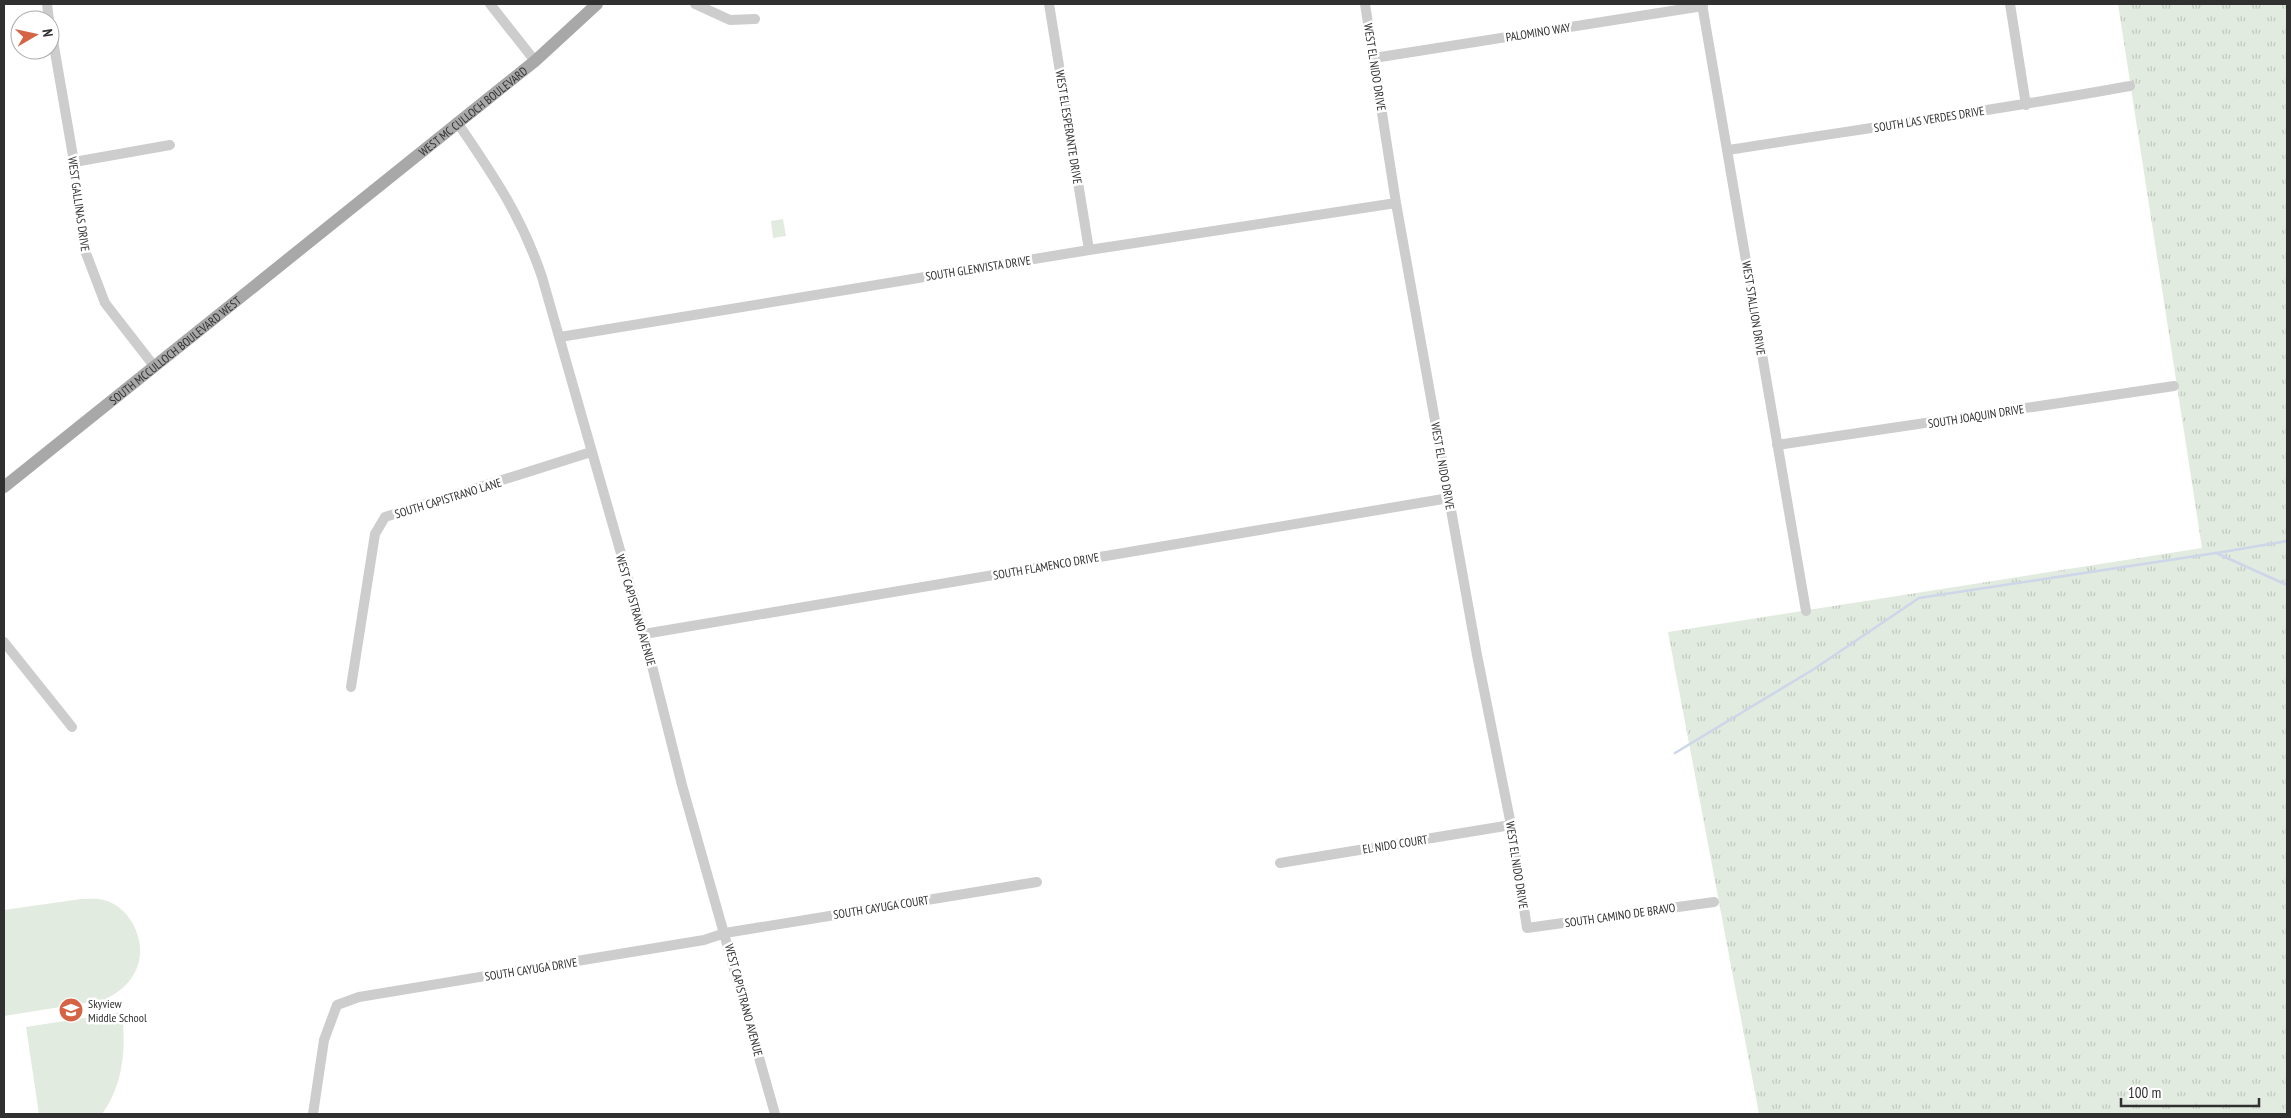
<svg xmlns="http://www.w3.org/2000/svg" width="2291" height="1118" font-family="'PT Sans Narrow',sans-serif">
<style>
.grass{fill:url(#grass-tufts)}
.pitch{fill:#e2ebdf}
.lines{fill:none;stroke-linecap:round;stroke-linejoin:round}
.stream{stroke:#ced6e9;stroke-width:2.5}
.minor{stroke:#cdcdcd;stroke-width:10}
.major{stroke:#a8a8a8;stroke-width:12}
.labels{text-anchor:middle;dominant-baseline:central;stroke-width:5;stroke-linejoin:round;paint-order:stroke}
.street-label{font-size:12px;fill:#303030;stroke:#fff}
.poi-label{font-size:12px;fill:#303030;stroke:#fff;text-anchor:start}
</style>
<defs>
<pattern id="grass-tufts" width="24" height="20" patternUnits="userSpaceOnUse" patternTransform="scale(1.25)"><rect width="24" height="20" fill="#e2ebdf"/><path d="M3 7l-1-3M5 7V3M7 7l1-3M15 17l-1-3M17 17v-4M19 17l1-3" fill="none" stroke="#c2cac0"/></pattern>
</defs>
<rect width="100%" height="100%" fill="#fff"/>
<!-- grass -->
<path class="grass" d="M 2118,4 L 2287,4 L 2287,1114 L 1759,1114 L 1668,632 L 2202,548 Z"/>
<!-- pitch -->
<path class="pitch" d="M 783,219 L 786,236 L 773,238 L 771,221 Z
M 81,899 C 88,899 97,898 104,900 C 133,908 149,946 135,972 C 128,986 117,993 104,1000 L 4,1016 L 4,910 Z
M 122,1012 C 126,1048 124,1084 102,1114 L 39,1114 L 26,1027 Z"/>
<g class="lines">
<!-- stream -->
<path class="stream" d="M 2217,553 L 2287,541
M 1675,753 L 1814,669 L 1919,598 L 2216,553 L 2287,585"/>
<!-- minor -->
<path class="minor" d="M 47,4 L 49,20
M 490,4 L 535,61
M 695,4 L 730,20 L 755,19
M 1049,4 L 1089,250
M 1365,4 L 1396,203 L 1477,655 L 1511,825 L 1527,928 L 1714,902
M 1702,4 L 1806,611
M 2010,4 L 2026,105
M 50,23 L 74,162 L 84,248 L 105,303 L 154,366
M 1374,58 L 1703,6
M 457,122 C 493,175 521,215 542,277 L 644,634 L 682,785 L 775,1114
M 1728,150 C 1862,129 1997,110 2130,86
M 74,162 L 170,145
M 560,337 L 1089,250 L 1396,203
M 1777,445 L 2174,386
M 644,634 L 1449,498
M 4,642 L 72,727
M 351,687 L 375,534 L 385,517 L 591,452
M 1280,863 L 1511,825
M 313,1114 L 324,1040 L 337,1005 L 359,997 L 704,940 L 725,933 L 1037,882"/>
<!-- major -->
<path class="major" id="s1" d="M 4,487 L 535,61 L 597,4"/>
</g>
<!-- icons -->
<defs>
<symbol id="school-disc" viewBox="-11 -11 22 22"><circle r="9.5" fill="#d56444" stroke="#fff"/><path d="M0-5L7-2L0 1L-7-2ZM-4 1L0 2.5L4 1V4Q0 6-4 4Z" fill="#fff"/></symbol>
</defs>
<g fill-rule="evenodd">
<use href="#school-disc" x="57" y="996" width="28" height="28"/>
</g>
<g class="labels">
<!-- street labels -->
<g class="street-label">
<text transform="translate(1538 32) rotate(-9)">PALOMINO WAY</text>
<text transform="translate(1375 67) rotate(81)">WEST EL NIDO DRIVE</text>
<text stroke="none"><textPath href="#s1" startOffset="601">WEST MC CULLOCH BOULEVARD</textPath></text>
<text transform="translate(1929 119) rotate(-9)">SOUTH LAS VERDES DRIVE</text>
<text transform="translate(1069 127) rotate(81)">WEST EL ESPERANTE DRIVE</text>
<text transform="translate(79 204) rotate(82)">WEST GALLINAS DRIVE</text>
<text transform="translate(978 268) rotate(-9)">SOUTH GLENVISTA DRIVE</text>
<text transform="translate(1754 308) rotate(81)">WEST STALLION DRIVE</text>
<text stroke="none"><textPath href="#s1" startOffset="219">SOUTH MCCULLOCH BOULEVARD WEST</textPath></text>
<text transform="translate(1976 416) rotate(-9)">SOUTH JOAQUIN DRIVE</text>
<text transform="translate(1443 466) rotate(80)">WEST EL NIDO DRIVE</text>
<text transform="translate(448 498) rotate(-17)">SOUTH CAPISTRANO LANE</text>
<text transform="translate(1046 566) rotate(-10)">SOUTH FLAMENCO DRIVE</text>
<text transform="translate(636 610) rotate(74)">WEST CAPISTRANO AVENUE</text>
<text transform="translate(1395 844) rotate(-9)">EL NIDO COURT</text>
<text transform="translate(1517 865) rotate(81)">WEST EL NIDO DRIVE</text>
<text transform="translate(881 907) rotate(-9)">SOUTH CAYUGA COURT</text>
<text transform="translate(1620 915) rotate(-8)">SOUTH CAMINO DE BRAVO</text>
<text transform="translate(531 969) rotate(-9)">SOUTH CAYUGA DRIVE</text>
<text transform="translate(744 1000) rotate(75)">WEST CAPISTRANO AVENUE</text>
</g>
<!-- poi labels -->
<g class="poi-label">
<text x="88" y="1003">Skyview<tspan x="88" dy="14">Middle School</tspan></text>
</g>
</g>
<!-- border -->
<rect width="2291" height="1118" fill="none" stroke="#303030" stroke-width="10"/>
<!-- north arrow -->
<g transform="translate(35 35) rotate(81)"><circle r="24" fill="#ffffff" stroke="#acacac"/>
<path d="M0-4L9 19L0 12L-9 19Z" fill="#d56444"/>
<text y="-8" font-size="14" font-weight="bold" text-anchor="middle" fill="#303030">N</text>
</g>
<!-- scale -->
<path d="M2121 1098v8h138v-8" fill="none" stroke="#303030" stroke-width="2.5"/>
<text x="2128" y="1098" font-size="15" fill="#303030" stroke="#ffffff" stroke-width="4" paint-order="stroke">100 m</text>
</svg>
